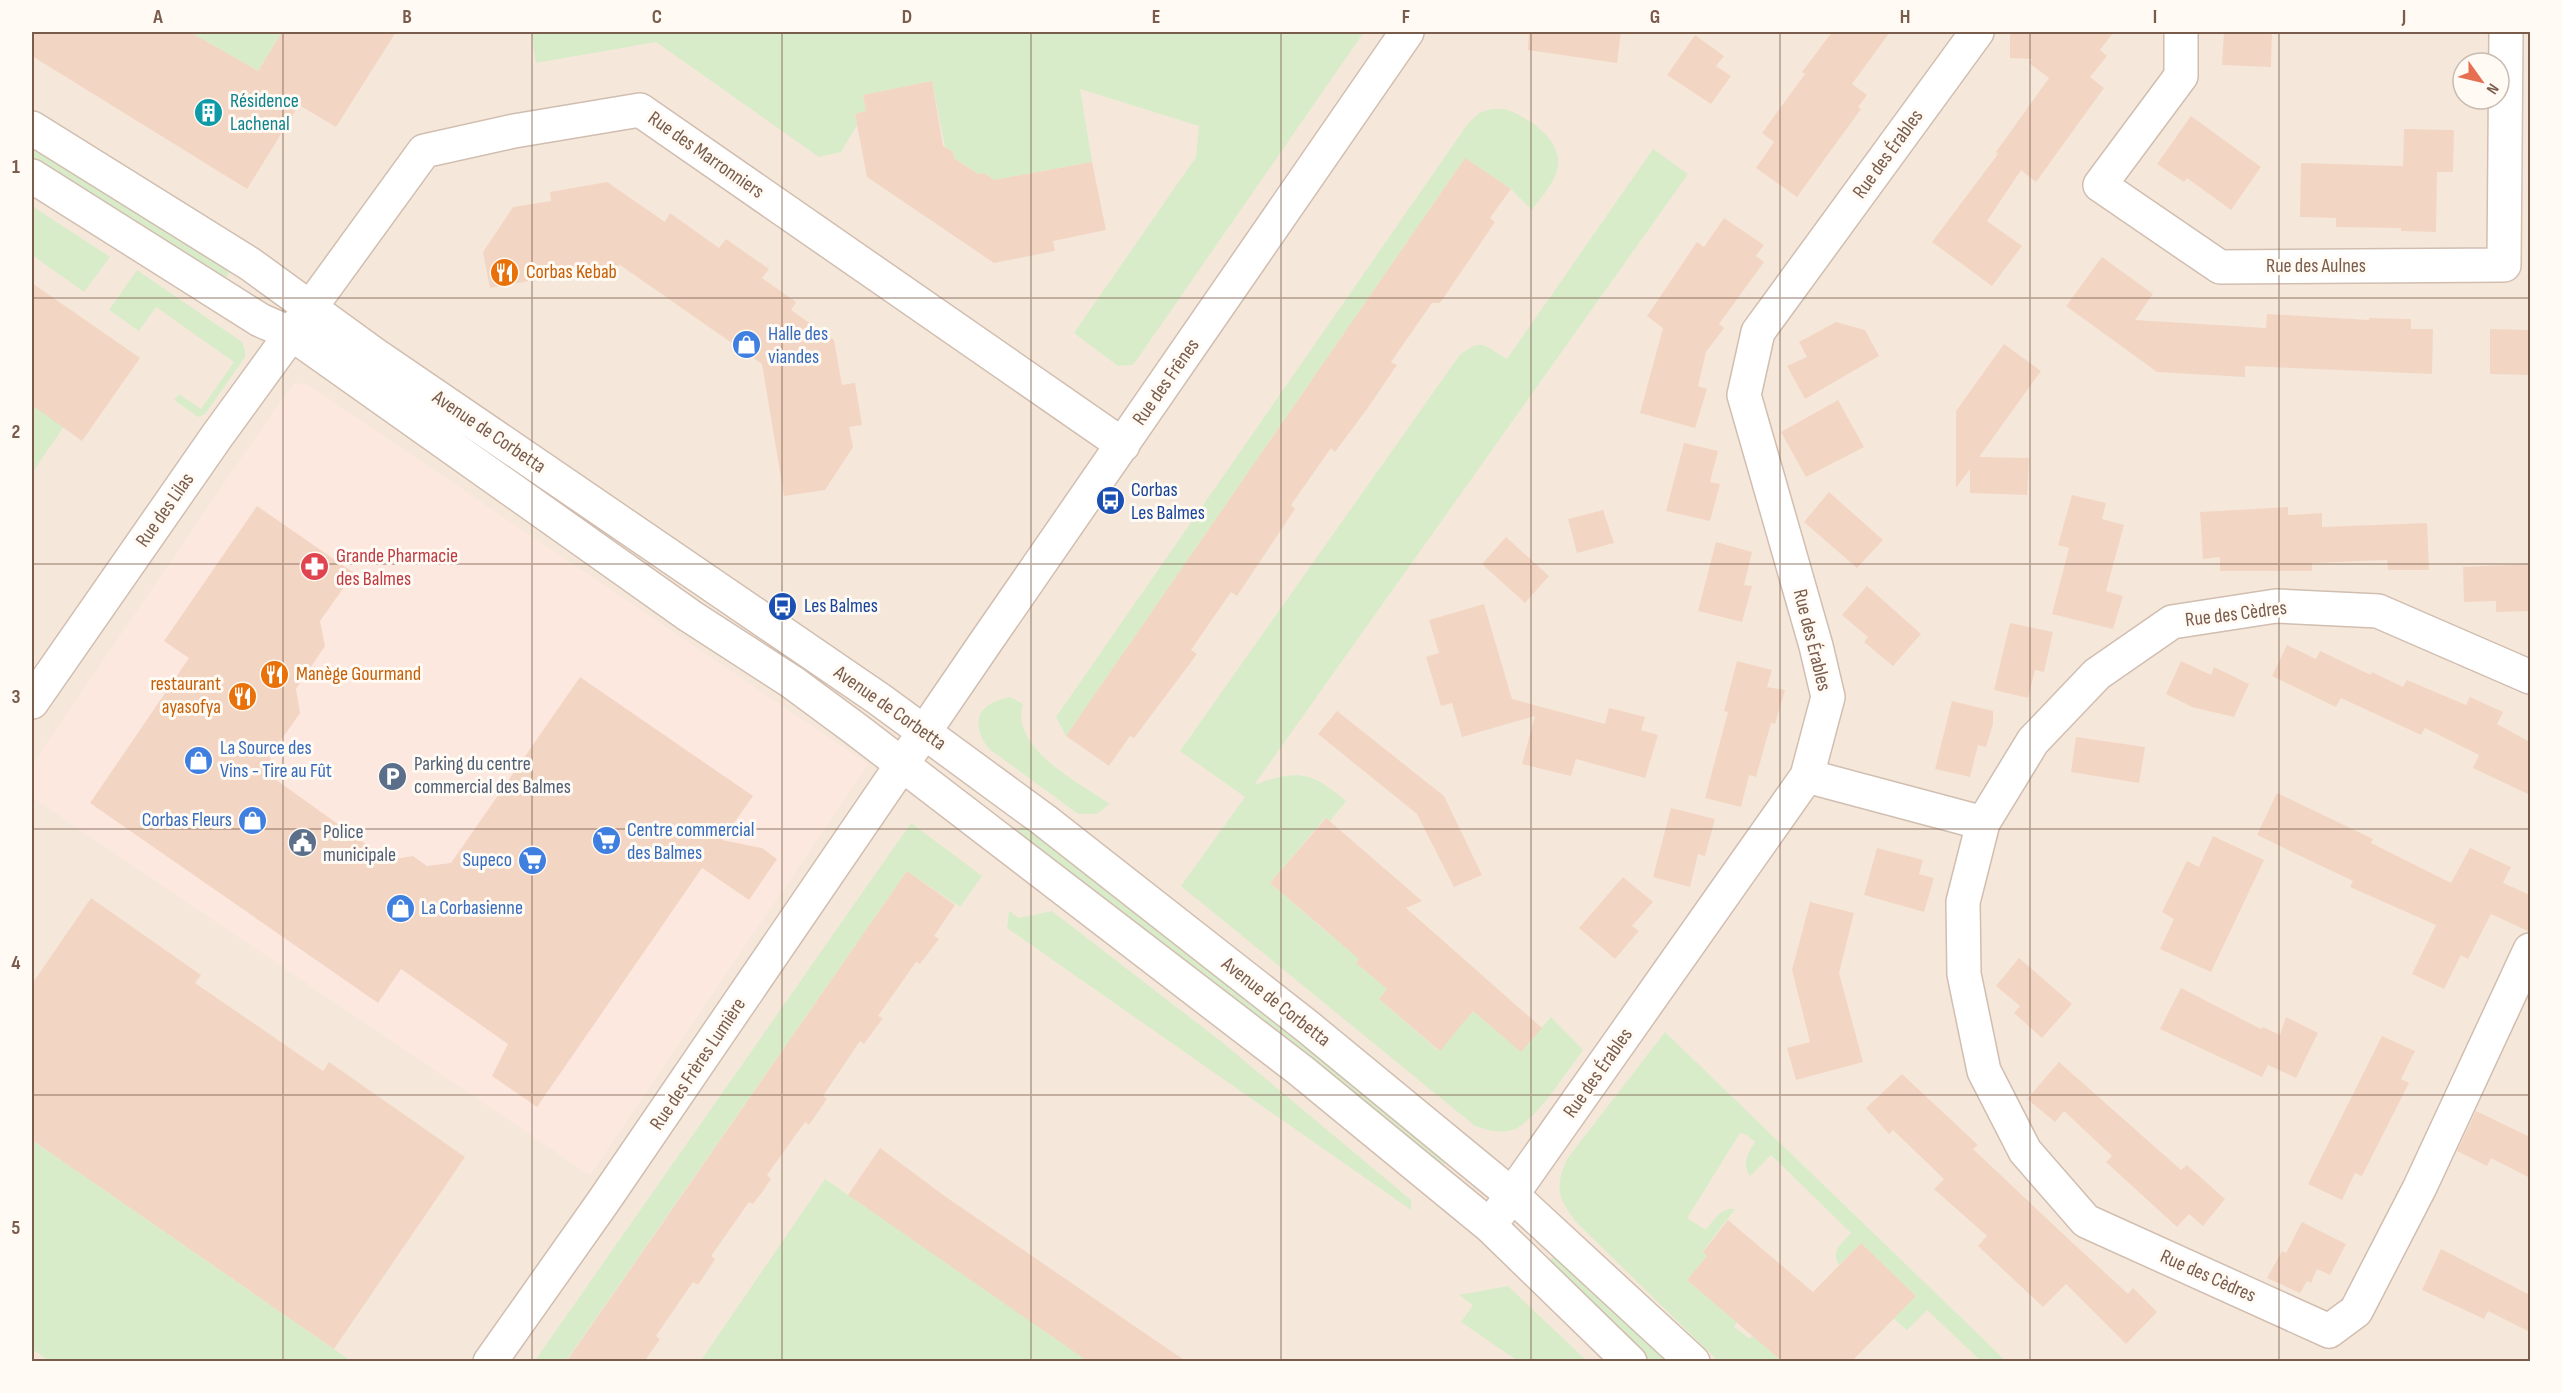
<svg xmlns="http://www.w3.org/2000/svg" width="2562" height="1393" font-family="'Sofia Sans Condensed',sans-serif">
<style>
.residential{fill:#f5e8da;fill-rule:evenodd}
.commercial{fill:#fde8e0}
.green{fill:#d8ecc9}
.building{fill:#f3d5c3}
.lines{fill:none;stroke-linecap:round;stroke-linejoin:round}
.minor-casing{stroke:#d1beb0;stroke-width:36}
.minor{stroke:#fff;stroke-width:33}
.grid{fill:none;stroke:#7a5c4d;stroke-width:1.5;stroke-opacity:0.55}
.labels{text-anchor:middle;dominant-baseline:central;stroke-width:6;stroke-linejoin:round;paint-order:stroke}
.culture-label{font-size:20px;fill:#0d838f;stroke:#fffaf3;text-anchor:start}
.street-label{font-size:20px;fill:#7a5c4d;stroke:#fffaf3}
.food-label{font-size:20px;fill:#c56008;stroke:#fffaf3;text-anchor:start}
.shop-label{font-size:20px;fill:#366cbe;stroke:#fffaf3;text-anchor:start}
.transit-label{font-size:20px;fill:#164399;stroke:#fffaf3;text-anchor:start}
.health-label{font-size:20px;fill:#be3a42;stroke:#fffaf3;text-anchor:start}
.service-label{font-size:20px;fill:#4e5e75;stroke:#fffaf3;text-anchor:start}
.neatline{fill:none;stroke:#7a5c4d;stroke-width:2}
.grid-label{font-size:20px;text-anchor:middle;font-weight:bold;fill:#7a5c4d}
</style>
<rect width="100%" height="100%" fill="#fdf6ec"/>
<!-- residential -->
<path class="residential" d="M 32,32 L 2530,32 L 2530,1361 L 32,1361 ZM 2463,63 L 2499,63 L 2499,99 L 2463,99 Z"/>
<!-- commercial -->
<path class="commercial" d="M 296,383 L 308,385 L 868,764 L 590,1175 L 32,797 L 32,765 L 238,463 L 289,390 Z"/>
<!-- green -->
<path class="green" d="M 190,32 L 282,32 L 258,71 Z
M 531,32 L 1364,32 L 1136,361 L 1132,365 L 1118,366 L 1074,333 L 1196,157 L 1199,126 L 1080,89 L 1092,162 L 994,180 L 984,173 L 978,174 L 954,158 L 953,152 L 945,147 L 932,81 L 863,95 L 866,111 L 855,114 L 857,125 L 841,152 L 819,157 L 656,42 L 536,63 Z
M 1491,109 C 1497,109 1504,108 1510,111 C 1530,119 1560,139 1558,164 C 1557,181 1541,197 1532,210 L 1511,189 L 1465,158 L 1066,736 L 1056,717 L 1467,125 L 1479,113 Z
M 32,142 L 231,270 L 225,279 L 32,161 Z
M 1653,149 L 1688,174 L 1254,785 C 1259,784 1266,780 1272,779 C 1307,769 1320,780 1346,801 L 1330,821 L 1325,818 L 1270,883 L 1329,934 L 1367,951 L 1356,963 L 1387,989 L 1379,999 L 1439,1051 L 1473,1011 L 1521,1051 L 1551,1017 L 1583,1050 C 1568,1070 1534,1124 1512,1130 C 1500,1134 1487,1130 1475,1126 L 1181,886 L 1245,797 L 1180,751 L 1459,356 C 1482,336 1484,346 1507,359 Z
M 32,206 L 110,257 L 84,292 L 32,255 Z
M 137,270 L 242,342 L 245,350 L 245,357 L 205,414 L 198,417 L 174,400 L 179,394 L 201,409 L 234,362 L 156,307 L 139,331 L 109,310 Z
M 37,400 L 67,422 L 32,473 L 32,406 Z
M 1010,697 L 1023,704 C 1009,748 1081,784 1110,804 L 1097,814 L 1078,814 L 988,748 C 969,721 979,703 1010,697 Z
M 1025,822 L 1448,1159 L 1437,1172 L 1014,836 Z
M 911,823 L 982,876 L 960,907 L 907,871 L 566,1361 L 534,1362 Z
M 1009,911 L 1019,918 L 1052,911 L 1223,1043 L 1411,1200 L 1411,1210 L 1007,928 Z
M 1665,1032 L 2006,1361 L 1981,1361 L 1927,1310 L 1907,1330 L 1893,1318 L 1915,1295 L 1861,1243 L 1839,1265 C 1830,1250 1842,1244 1851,1233 L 1771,1155 L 1750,1176 C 1741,1162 1748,1154 1755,1142 L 1747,1135 L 1740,1133 L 1687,1218 L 1706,1230 C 1714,1220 1721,1207 1735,1209 L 1703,1251 L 1707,1256 L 1687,1280 L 1737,1322 L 1734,1327 L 1750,1339 L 1753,1335 L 1783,1361 L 1718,1361 L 1577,1223 C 1558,1199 1554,1188 1567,1159 Z
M 32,1140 L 351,1361 L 49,1361 L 32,1349 Z
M 825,1179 L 1089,1361 L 700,1362 Z
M 1555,1255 L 1670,1361 L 1644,1361 L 1542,1268 Z
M 1508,1286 L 1587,1361 L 1518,1361 L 1461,1322 L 1473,1305 L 1459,1295 Z"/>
<!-- building -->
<path class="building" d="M 32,32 L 190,32 L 258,71 L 282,32 L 396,32 L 336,127 L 299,105 L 247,189 L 32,56 Z
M 1529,32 L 1621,32 L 1617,63 L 1528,50 Z
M 1832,32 L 1890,32 L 1852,84 L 1867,95 L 1858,107 L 1861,109 L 1797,197 L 1756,168 L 1774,142 L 1762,133 L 1805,74 L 1802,72 Z
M 2010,32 L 2114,32 L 2100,50 L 2107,56 L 2090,77 L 2104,88 L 2036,182 L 2021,170 L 1987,221 L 2022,246 L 1992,286 L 1932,242 L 1998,154 L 1996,152 L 2049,78 L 2029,63 L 2032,59 L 2010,58 Z
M 2224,32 L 2272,32 L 2271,67 L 2222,65 Z
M 1695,35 L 1724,56 L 1716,66 L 1731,76 L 1711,104 L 1667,75 Z
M 932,81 L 943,146 L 953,152 L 954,158 L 978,174 L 984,173 L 994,180 L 1092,162 L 1106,230 L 1053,241 L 1055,251 L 994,263 L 867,177 L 855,114 L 866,111 L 863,95 Z
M 2191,116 L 2261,167 L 2231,210 L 2187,178 L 2184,182 L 2157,164 Z
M 2404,129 L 2454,130 L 2453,172 L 2437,172 L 2436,232 L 2401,231 L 2401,228 L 2336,227 L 2336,218 L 2300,217 L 2301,163 L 2403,166 Z
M 1465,158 L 1511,189 L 1490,218 L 1495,222 L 1440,303 L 1432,303 L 1391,362 L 1397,365 L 1367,409 L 1335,452 L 1331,448 L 1291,505 L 1295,509 L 1237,596 L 1231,592 L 1191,650 L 1197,654 L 1134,738 L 1130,736 L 1109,766 L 1066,736 Z
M 607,182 L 665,222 L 670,213 L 719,248 L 726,239 L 769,269 L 762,278 L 796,302 L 791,310 L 834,340 L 842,385 L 855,383 L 862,425 L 849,427 L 853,447 L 825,490 L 784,496 L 762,364 L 620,265 L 490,288 L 483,252 L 513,207 L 551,201 L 550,192 Z
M 1724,218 L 1764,245 L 1756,256 L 1764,262 L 1719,324 L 1724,328 L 1706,352 L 1698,386 L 1707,389 L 1695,428 L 1640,413 L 1663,328 L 1647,316 L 1697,242 L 1704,247 Z
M 2102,257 L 2153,294 L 2135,320 L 2266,328 L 2267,314 L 2369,320 L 2369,318 L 2411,319 L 2411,329 L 2433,329 L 2432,374 L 2245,366 L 2245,377 L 2157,372 L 2066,306 Z
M 32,283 L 140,358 L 82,441 L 32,405 Z
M 1836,322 L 1865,330 L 1879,356 L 1805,399 L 1787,366 L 1807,357 L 1799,342 Z
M 2490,329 L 2530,330 L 2530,375 L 2490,374 Z
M 2004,344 L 2041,371 L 1979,457 L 2029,458 L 2027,495 L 1970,493 L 1970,469 L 1956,488 L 1956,411 Z
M 1838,400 L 1864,447 L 1806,477 L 1781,432 Z
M 1684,443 L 1718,451 L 1710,482 L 1720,484 L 1710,521 L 1666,511 Z
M 1829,492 L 1883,540 L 1857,568 L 1804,522 Z
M 2072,495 L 2106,503 L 2102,519 L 2124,525 L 2106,591 L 2123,596 L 2113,629 L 2052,614 L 2069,548 L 2058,545 Z
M 257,506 L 354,573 L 320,621 L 325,646 L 296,689 L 300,713 L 270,756 L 275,779 L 388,860 L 413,856 L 427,866 L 451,863 L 580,677 L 753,796 L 722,840 L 762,848 L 777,859 L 749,900 L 702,868 L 537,1107 L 492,1076 L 508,1044 L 401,969 L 378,1003 L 90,803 L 189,658 L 164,641 Z
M 2288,507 L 2288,515 L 2322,513 L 2322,527 L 2427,523 L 2429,570 L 2388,570 L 2387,560 L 2312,563 L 2312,571 L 2220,571 L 2220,557 L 2203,559 L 2200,512 Z
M 1603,510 L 1614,543 L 1577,553 L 1568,519 Z
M 1506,537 L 1549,576 L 1525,603 L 1482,564 Z
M 1716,542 L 1752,552 L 1744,585 L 1752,586 L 1742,622 L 1698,611 Z
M 2530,564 L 2530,611 L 2496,612 L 2496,601 L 2464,602 L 2463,567 Z
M 1867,586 L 1921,634 L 1893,666 L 1864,642 L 1868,637 L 1842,615 Z
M 1484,604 L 1512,699 L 1605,724 L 1609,708 L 1645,717 L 1641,730 L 1658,735 L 1645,778 L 1576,759 L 1571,776 L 1522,764 L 1535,716 L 1462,737 L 1452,703 L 1441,706 L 1426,657 L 1439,653 L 1429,620 Z
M 2010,623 L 2053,632 L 2044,672 L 2035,670 L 2028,698 L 1994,690 Z
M 2287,645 L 2316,659 L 2320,651 L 2371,675 L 2372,672 L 2403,687 L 2407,680 L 2466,705 L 2470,697 L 2503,712 L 2497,724 L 2530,742 L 2530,795 L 2473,768 L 2479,755 L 2425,728 L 2421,735 L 2341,698 L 2336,707 L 2272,676 Z
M 1737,661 L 1772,670 L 1767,687 L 1785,690 L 1775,724 L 1771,723 L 1756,777 L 1749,775 L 1741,807 L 1705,798 L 1728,712 L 1724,711 Z
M 2181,661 L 2211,675 L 2214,667 L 2249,684 L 2234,717 L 2192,707 L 2166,694 Z
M 1952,701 L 1993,711 L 1993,724 L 1986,747 L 1978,745 L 1970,777 L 1935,769 Z
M 1337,711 L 1444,796 L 1482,875 L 1454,887 L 1417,814 L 1318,734 Z
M 2076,737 L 2145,747 L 2139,783 L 2071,772 Z
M 2277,793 L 2373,839 L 2371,843 L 2451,883 L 2470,848 L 2511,867 L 2503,883 L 2530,895 L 2530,932 L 2491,914 L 2468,959 L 2461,955 L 2444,989 L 2412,974 L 2436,925 L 2350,887 L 2353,881 L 2257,835 Z
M 1671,808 L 1715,819 L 1705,856 L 1698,854 L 1690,887 L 1653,877 Z
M 1326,818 L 1422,901 L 1406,908 L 1542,1028 L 1521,1052 L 1473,1011 L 1440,1051 L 1379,999 L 1387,989 L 1356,963 L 1359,959 L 1270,883 Z
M 2213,836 L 2264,860 L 2211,972 L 2160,949 L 2174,919 L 2162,912 L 2187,861 L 2199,867 Z
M 1877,848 L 1923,860 L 1919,874 L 1934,878 L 1924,912 L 1864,895 Z
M 907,871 L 955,905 L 934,936 L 939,939 L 920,964 L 916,962 L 878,1016 L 883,1018 L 864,1044 L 860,1041 L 823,1096 L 827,1099 L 809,1125 L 805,1122 L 767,1175 L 771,1179 L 763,1191 L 753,1204 L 749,1202 L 711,1256 L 715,1259 L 698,1285 L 693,1282 L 656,1336 L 660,1339 L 644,1362 L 566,1362 Z
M 1623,877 L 1653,902 L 1632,926 L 1639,931 L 1615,959 L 1579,928 Z
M 91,898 L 201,975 L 195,983 L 323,1071 L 329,1062 L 465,1157 L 334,1349 L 32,1140 L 32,984 Z
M 1810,902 L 1854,913 L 1839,973 L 1863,1062 L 1796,1080 L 1787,1048 L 1810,1042 L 1792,970 Z
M 2019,958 L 2072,1004 L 2042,1038 L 2014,1013 L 2020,1006 L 1996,986 Z
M 2181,988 L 2261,1029 L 2263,1027 L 2280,1035 L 2286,1017 L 2318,1033 L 2296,1078 L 2268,1065 L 2262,1077 L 2160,1029 Z
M 2382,1036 L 2415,1051 L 2401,1079 L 2409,1083 L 2362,1176 L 2355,1173 L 2342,1200 L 2308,1184 Z
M 2059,1062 L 2181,1170 L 2187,1165 L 2225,1199 L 2203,1226 L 2189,1214 L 2177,1227 L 2106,1162 L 2112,1156 L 2064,1111 L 2055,1122 L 2027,1099 Z
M 1902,1074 L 1978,1145 L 1973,1149 L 2062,1233 L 2128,1294 L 2133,1288 L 2157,1312 L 2126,1344 L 2066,1284 L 2043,1307 L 1978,1246 L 1987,1236 L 1934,1189 L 1944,1179 L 1893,1130 L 1889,1134 L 1866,1108 Z
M 2476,1111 L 2530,1137 L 2530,1178 L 2491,1158 L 2487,1166 L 2457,1151 Z
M 880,1148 L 946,1197 L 1187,1362 L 1089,1362 L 848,1195 Z
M 1728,1220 L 1813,1292 L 1861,1243 L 1916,1296 L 1851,1362 L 1783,1362 L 1687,1280 L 1707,1256 L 1703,1252 Z
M 2302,1222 L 2346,1244 L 2330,1275 L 2317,1269 L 2311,1283 L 2307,1281 L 2300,1293 L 2267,1278 L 2282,1251 L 2286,1253 Z
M 2441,1249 L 2530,1295 L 2530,1332 L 2488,1311 L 2484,1319 L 2422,1290 Z"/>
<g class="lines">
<defs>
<path id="minor" d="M 2181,32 L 2181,76 L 2100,185 L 2220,267 L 2504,265 L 2506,32
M 32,128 L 250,264 L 374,354 L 879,699 L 1044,820 L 1308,1027 L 1512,1195 L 1693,1362
M 32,176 L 260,320 L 292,334 L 690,616 L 792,682 L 857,730 L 1300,1070 L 1490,1226 L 1630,1362
M 2530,677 L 2378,611 L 2276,606 L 2172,622 L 2097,674 L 2033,741 L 1983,823 L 1963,902 L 1964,974 L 1984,1071 L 2025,1151 L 2086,1221 L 2329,1331 L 2356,1311 L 2420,1187 L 2530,950
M 32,702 L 217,436 L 424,151 L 514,131 L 640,110 L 1123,445
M 1807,776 L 1983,823
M 1499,1213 L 1807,776 L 1828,697 L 1816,646 L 1744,395 L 1758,332 L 1977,32
M 490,1362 L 603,1202 L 985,643 L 1407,32"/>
</defs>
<!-- minor casing -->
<use href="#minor" class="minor-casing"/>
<!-- minor -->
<use href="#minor" class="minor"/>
</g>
<!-- grid -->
<path class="grid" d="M 283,32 L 283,1362M 532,32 L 532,1362M 782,32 L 782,1362M 1031,32 L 1031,1362M 1281,32 L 1281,1362M 1531,32 L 1531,1362M 1780,32 L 1780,1362M 2030,32 L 2030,1362M 2279,32 L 2279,1362M 32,298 L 2530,298M 32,564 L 2530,564M 32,829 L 2530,829M 32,1095 L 2530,1095"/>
<!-- icons -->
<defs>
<symbol id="building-disc" viewBox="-11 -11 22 22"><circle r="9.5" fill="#0f9aa8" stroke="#fffaf3"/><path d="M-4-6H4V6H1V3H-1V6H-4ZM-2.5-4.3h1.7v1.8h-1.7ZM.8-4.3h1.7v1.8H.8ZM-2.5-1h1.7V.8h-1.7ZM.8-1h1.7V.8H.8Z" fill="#fff"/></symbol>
<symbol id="restaurant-disc" viewBox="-11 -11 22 22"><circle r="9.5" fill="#e8710a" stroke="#fffaf3"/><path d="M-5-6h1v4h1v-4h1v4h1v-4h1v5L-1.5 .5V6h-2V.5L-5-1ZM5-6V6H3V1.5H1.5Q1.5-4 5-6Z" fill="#fff"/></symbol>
<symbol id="shop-disc" viewBox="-11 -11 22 22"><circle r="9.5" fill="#3f7fe0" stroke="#fffaf3"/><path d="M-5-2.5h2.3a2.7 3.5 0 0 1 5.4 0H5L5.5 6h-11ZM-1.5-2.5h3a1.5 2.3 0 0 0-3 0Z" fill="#fff"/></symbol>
<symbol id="bus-disc" viewBox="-11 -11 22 22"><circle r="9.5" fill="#1a4fb4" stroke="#fffaf3"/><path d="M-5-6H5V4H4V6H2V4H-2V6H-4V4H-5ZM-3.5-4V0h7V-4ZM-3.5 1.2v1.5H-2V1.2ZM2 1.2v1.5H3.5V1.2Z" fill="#fff"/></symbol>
<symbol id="pharmacy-disc" viewBox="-11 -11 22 22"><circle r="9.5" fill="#e0444e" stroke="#fffaf3"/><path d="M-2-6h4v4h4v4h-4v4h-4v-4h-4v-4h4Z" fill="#fff"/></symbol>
<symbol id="parking-disc" viewBox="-11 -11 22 22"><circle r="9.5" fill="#5c6f8a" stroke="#fffaf3"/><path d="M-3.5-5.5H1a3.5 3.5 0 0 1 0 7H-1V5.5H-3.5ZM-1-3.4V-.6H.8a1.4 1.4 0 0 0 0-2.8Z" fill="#fff"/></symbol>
<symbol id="supermarket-disc" viewBox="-11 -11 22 22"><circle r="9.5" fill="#3f7fe0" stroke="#fffaf3"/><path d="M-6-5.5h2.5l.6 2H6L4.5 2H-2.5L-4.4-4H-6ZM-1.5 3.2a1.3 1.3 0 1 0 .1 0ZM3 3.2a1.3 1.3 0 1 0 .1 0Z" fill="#fff"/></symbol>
<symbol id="civic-disc" viewBox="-11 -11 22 22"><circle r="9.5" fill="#5c6f8a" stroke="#fffaf3"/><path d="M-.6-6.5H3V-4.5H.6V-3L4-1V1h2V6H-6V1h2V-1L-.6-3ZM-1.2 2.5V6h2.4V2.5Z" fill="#fff"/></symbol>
</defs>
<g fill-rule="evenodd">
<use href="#building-disc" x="192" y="96" width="33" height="33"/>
<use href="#restaurant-disc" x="488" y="256" width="33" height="33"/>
<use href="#shop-disc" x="730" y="328" width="33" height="33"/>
<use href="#bus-disc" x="1094" y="484" width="33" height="33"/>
<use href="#pharmacy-disc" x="298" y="550" width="33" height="33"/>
<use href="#bus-disc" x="766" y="590" width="33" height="33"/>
<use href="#restaurant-disc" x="258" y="658" width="33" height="33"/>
<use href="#restaurant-disc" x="226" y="680" width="33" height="33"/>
<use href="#shop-disc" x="182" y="744" width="33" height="33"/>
<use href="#parking-disc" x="376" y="760" width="33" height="33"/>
<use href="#shop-disc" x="236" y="804" width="33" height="33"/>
<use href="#supermarket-disc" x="590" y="824" width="33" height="33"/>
<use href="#civic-disc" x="286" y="826" width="33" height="33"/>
<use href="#supermarket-disc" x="516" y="844" width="33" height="33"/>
<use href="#shop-disc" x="384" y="892" width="33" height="33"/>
</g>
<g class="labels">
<!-- culture labels -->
<g class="culture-label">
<text x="230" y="101">Résidence<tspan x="230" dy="23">Lachenal</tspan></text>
</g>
<!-- street labels -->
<g class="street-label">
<text transform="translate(1888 154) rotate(-54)">Rue des Érables</text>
<text transform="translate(706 155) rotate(35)">Rue des Marronniers</text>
<text x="2316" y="266">Rue des Aulnes</text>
<text transform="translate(1166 382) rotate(-55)">Rue des Frênes</text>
<text transform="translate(489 432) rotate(34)">Avenue de Corbetta</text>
<text transform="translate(165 510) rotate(-55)">Rue des Lilas</text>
<text transform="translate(2236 614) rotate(-7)">Rue des Cèdres</text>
<text transform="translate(1812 640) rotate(76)">Rue des Érables</text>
<text transform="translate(890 708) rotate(35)">Avenue de Corbetta</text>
<text transform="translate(1276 1002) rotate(38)">Avenue de Corbetta</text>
<text transform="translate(698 1064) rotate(-56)">Rue des Frères Lumière</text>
<text transform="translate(1598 1073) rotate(-55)">Rue des Érables</text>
<text transform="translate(2208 1276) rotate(24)">Rue des Cèdres</text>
</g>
<!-- food labels -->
<g class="food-label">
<text x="526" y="272">Corbas Kebab</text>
<text x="296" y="674">Manège Gourmand</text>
<text x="221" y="684" text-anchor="end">restaurant<tspan x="221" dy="23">ayasofya</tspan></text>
</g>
<!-- shop labels -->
<g class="shop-label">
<text x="768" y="334">Halle des<tspan x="768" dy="23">viandes</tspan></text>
<text x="220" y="748">La Source des<tspan x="220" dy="23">Vins - Tire au Fût</tspan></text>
<text x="232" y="820" text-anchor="end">Corbas Fleurs</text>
<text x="627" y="830">Centre commercial<tspan x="627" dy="23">des Balmes</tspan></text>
<text x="512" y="860" text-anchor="end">Supeco</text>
<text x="421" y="908">La Corbasienne</text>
</g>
<!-- transit labels -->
<g class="transit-label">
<text x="1131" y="490">Corbas<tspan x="1131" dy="23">Les Balmes</tspan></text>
<text x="804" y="606">Les Balmes</text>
</g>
<!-- health labels -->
<g class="health-label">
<text x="336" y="556">Grande Pharmacie<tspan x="336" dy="23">des Balmes</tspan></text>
</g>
<!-- service labels -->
<g class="service-label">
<text x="414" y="764">Parking du centre<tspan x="414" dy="23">commercial des Balmes</tspan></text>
<text x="323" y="832">Police<tspan x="323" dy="23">municipale</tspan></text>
</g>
</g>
<!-- border -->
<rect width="2562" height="1393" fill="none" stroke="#fffaf3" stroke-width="66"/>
<!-- north arrow -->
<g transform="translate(2481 81) rotate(124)"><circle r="28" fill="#fffaf3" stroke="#cabbb1" stroke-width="1.5"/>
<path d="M0-4.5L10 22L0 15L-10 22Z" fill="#e76f51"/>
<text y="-9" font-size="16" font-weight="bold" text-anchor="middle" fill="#7a5c4d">N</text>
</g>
<rect x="33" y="33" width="2496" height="1327" class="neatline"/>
<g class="grid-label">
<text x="158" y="23">A</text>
<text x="407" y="23">B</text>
<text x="657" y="23">C</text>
<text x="907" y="23">D</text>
<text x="1156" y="23">E</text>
<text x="1406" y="23">F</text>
<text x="1655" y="23">G</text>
<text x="1905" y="23">H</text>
<text x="2155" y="23">I</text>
<text x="2404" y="23">J</text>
<text x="16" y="173">1</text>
<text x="16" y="438">2</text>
<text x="16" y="703">3</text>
<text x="16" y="969">4</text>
<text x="16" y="1234">5</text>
</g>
</svg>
